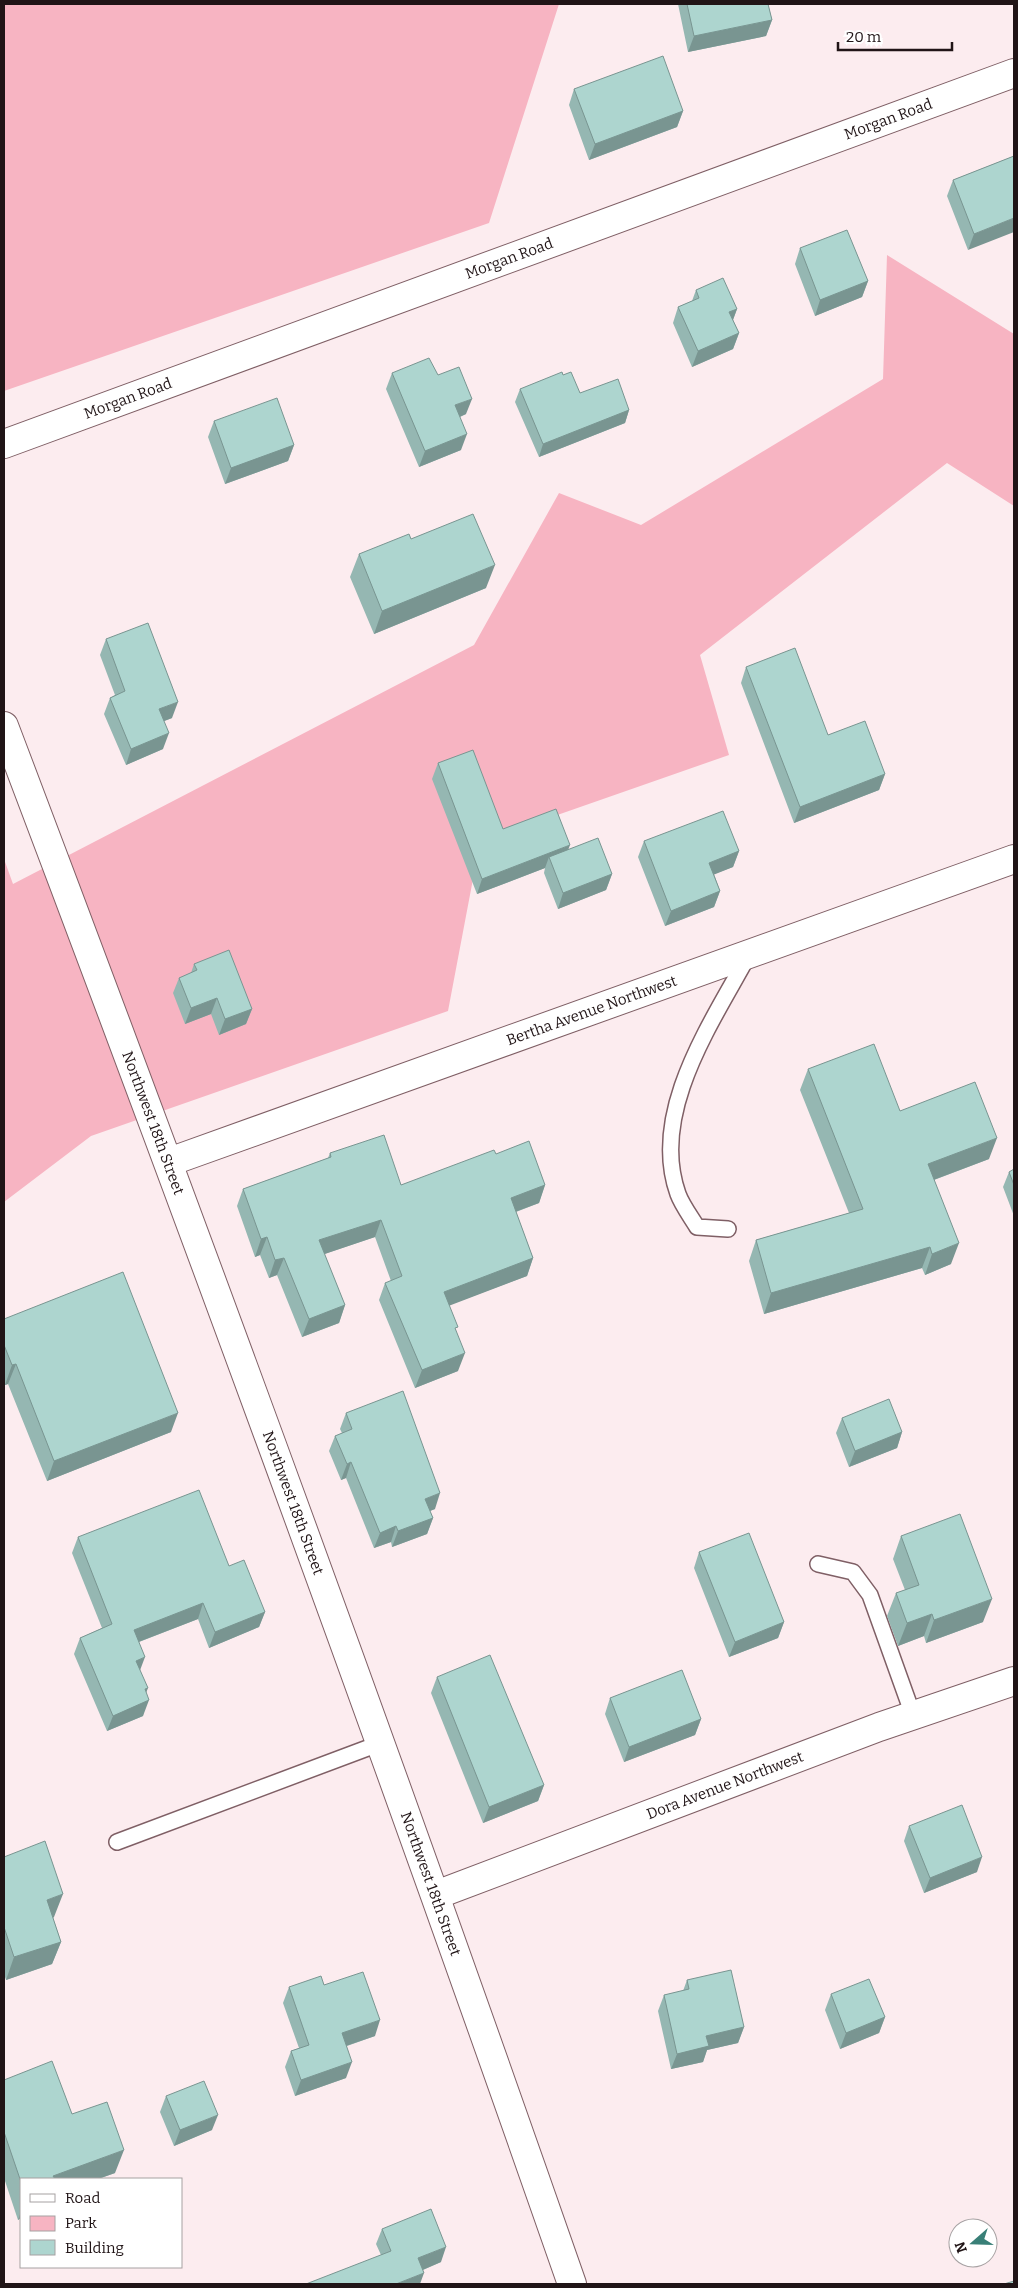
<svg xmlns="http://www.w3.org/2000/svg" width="1018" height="2288" font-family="Bitter,serif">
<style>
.green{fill:#f7b4c2}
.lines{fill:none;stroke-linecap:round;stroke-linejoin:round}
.lane-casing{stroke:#7f5f65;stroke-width:18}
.street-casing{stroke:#7f5f65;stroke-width:30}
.lane{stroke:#fff;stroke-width:15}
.street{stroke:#fff;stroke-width:28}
.wall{fill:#95b7b2}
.shaded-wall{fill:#799591}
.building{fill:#add5cf;stroke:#799591}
.labels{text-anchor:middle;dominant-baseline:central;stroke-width:4;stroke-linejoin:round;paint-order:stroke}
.street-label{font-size:15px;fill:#201416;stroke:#fff}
</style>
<rect width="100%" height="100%" fill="#fcecef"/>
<!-- green -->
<path class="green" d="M 4,4 L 559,4 L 489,223 L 4,391 Z
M 887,255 L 1014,334 L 1014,506 L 947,463 L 700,655 L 729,755 L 480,842 L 448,1011 L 91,1136 L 4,1202 L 4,859 L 13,884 L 474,645 L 559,493 L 641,525 L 883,379 Z"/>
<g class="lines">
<defs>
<path id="lane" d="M 728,1229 L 697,1227 C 691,1217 682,1205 678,1194 C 649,1113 711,1024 748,956
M 818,1564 L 853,1572 L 870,1595 L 913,1715
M 117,1842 L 381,1743"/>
<g id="street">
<path id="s1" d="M 4,444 L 1014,73"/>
<path id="s2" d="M 4,726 C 200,1243 390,1762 572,2284"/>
<path id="s3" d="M 169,1162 L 1014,859"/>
<path id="s4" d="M 436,1895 L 879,1727 L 1014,1681"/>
</g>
</defs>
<!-- lane casing -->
<use href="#lane" class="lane-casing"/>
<!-- street casing -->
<use href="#street" class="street-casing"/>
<!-- lane -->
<use href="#lane" class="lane"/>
<!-- street -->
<use href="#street" class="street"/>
</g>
<!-- wall -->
<path class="wall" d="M 678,4 L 768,4 L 772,20 L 766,36 L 688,52 Z
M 574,89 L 683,111 L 677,127 L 589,160 L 569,105 Z
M 1014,156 L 968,250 L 947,196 L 953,180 Z
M 800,248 L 868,281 L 862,297 L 815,316 L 795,264 Z
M 696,290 L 737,309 L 733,320 L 739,333 L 733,349 L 692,367 L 673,323 L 678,307 L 692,301 Z
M 392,373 L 466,414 L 460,417 L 461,450 L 419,467 L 386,389 Z
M 563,375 L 580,393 L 629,410 L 625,423 L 539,457 L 515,402 L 520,389 Z
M 214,421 L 294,445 L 288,461 L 225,484 L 208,437 Z
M 411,539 L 486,588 L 374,634 L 350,577 L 359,554 Z
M 106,639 L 172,718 L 164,721 L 163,749 L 126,765 L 104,714 L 110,698 L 115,695 L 100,655 Z
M 746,667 L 828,735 L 885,774 L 879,790 L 794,823 L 741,683 Z
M 438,763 L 503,829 L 568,850 L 612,874 L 606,890 L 558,909 L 544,873 L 545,868 L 477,894 L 432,779 Z
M 644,841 L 739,851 L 733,867 L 714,874 L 720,891 L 714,907 L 665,926 L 638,857 Z
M 194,964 L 252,1009 L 246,1024 L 219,1035 L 211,1014 L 185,1024 L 173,993 L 179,978 L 191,973 Z
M 808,1069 L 900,1111 L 989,1159 L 934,1180 L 951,1264 L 925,1275 L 922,1268 L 764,1314 L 749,1261 L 756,1240 L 849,1213 L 800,1090 Z
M 330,1153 L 401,1185 L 496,1154 L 545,1185 L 539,1203 L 516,1212 L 533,1258 L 527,1276 L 449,1305 L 456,1332 L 458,1371 L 415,1388 L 379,1300 L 385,1283 L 391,1281 L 375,1237 L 324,1254 L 345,1305 L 339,1323 L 302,1337 L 277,1275 L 269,1278 L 260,1255 L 255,1257 L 237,1206 L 243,1189 L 328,1158 Z
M 1014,1169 L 1014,1216 L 1003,1187 L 1009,1172 Z
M 4,1319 L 171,1432 L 47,1481 L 8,1384 L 5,1385 L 4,1382 Z
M 346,1413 L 435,1509 L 430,1511 L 433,1518 L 427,1534 L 392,1547 L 391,1542 L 374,1548 L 346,1478 L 341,1480 L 329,1451 L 335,1436 L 342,1433 L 340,1429 Z
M 842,1418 L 902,1432 L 897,1448 L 849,1467 L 836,1433 Z
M 901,1536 L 983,1622 L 926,1643 L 924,1636 L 898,1646 L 887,1616 L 896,1593 L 905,1590 L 893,1559 Z
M 78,1537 L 229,1566 L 265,1612 L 259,1627 L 209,1648 L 198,1619 L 139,1642 L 140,1671 L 146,1693 L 143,1716 L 107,1731 L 74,1654 L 80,1638 L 102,1628 L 72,1553 Z
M 699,1552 L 784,1622 L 778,1638 L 729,1657 L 694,1568 Z
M 437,1677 L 544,1785 L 538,1801 L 483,1823 L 431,1693 Z
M 610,1698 L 701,1719 L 695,1735 L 624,1762 L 605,1714 Z
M 909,1826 L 977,1872 L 924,1893 L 904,1841 Z
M 4,1857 L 54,1917 L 53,1918 L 61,1942 L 52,1964 L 6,1980 L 4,1974 Z
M 687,1980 L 744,2027 L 738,2043 L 707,2050 L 703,2062 L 671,2069 L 658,2011 L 664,1995 L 683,1991 Z
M 324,1985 L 375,2036 L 347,2046 L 346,2078 L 295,2096 L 285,2067 L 291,2051 L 299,2048 L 283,2003 L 289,1987 Z
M 831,1994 L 885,2017 L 879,2033 L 840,2049 L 825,2010 Z
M 4,2080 L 72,2114 L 115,2173 L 98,2179 L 21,2179 L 21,2218 L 18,2220 L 4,2178 Z
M 166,2096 L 212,2130 L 174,2146 L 160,2112 Z
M 382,2229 L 441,2262 L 423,2270 L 381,2255 L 376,2244 Z"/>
<!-- shaded-wall -->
<path class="shaded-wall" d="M 772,20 L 766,36 L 688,52 L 694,36 Z
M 683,111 L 677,127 L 589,160 L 595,144 Z
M 1014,218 L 1014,232 L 968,250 L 974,234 Z
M 868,281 L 862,297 L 815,316 L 820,300 Z
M 737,309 L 731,325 L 729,312 Z
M 739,333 L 733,349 L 692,367 L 698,351 Z
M 472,399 L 466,414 L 450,421 L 455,405 Z
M 629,410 L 625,423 L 539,457 L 543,444 Z
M 467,434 L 461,450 L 419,467 L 425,451 Z
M 294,445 L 288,461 L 225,484 L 231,468 Z
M 495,565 L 486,588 L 374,634 L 382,611 Z
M 178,702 L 172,718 L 154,725 L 159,709 Z
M 169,733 L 163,749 L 126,765 L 131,749 Z
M 885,774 L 879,790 L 794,823 L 800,807 Z
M 570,845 L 564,861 L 549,857 L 545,868 L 477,894 L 482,879 Z
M 739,851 L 733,867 L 703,879 L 709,863 Z
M 612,874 L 606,890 L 558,909 L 563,893 Z
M 720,891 L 714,907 L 665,926 L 671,911 Z
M 217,998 L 211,1014 L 185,1024 L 191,1008 Z
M 252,1009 L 246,1024 L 219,1035 L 225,1019 Z
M 997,1138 L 989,1159 L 920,1185 L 928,1164 Z
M 545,1185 L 539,1203 L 504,1216 L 511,1198 Z
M 381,1220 L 375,1237 L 313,1258 L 319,1240 Z
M 267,1237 L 260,1255 L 255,1257 L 261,1239 Z
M 959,1243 L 951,1264 L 925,1275 L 932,1254 Z
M 930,1247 L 922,1268 L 764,1314 L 771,1293 Z
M 284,1258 L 277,1275 L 269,1278 L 275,1260 Z
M 533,1258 L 527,1276 L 438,1310 L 444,1292 Z
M 345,1305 L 339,1323 L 302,1337 L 309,1319 Z
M 465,1353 L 458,1371 L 415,1388 L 422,1370 Z
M 16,1364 L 8,1384 L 5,1385 L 12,1365 Z
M 178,1413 L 171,1432 L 47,1481 L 54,1461 Z
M 902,1432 L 897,1448 L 849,1467 L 855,1451 Z
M 351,1462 L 346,1478 L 341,1480 L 347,1464 Z
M 440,1493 L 435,1509 L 419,1515 L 425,1499 Z
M 433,1518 L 427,1534 L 392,1547 L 398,1531 Z
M 396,1526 L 391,1542 L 374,1548 L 380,1533 Z
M 992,1599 L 983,1622 L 926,1643 L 934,1620 Z
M 203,1603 L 198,1619 L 128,1646 L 134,1630 Z
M 265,1612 L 259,1627 L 209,1648 L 215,1632 Z
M 932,1614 L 924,1636 L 898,1646 L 907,1623 Z
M 784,1622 L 778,1638 L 729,1657 L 735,1642 Z
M 145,1657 L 139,1673 L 136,1661 Z
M 148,1688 L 142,1703 L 149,1700 L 143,1716 L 107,1731 L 113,1716 L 145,1689 Z
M 701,1719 L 695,1735 L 624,1762 L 629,1747 Z
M 544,1785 L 538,1801 L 483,1823 L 489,1807 Z
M 982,1857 L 977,1872 L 924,1893 L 930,1878 Z
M 63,1894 L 54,1917 L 38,1922 L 47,1900 Z
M 61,1942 L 52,1964 L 6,1980 L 14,1957 Z
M 885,2017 L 879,2033 L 840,2049 L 846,2033 Z
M 380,2020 L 375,2036 L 337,2049 L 342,2033 Z
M 744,2027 L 738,2043 L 707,2050 L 703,2062 L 671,2069 L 677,2054 L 706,2036 Z
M 352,2062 L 346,2078 L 295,2096 L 301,2080 Z
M 218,2115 L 212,2130 L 174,2146 L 180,2130 Z
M 124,2150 L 115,2173 L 98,2179 L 52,2179 L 53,2176 Z
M 21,2211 L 21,2218 L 18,2220 Z
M 446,2247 L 441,2262 L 413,2274 L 418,2258 Z
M 424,2273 L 420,2284 L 396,2284 Z"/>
<!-- building -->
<path class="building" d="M 687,4 L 768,4 L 772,20 L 694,36 Z
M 663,56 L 683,111 L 595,144 L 574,89 Z
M 1014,156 L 1014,218 L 974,234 L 953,180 Z
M 847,230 L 868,281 L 820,300 L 800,248 Z
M 723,278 L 737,309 L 729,312 L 739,333 L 698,351 L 678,307 L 699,298 L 696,290 Z
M 429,358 L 438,375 L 459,367 L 472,399 L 455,405 L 467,434 L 425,451 L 392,373 Z
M 562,372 L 563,375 L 571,372 L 580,393 L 618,379 L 629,410 L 543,444 L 520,389 Z
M 277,398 L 294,445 L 231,468 L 214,421 Z
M 473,514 L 495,565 L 382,611 L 359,554 L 409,534 L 411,539 Z
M 148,623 L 178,702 L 159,709 L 169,733 L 131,749 L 110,698 L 125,691 L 106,639 Z
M 795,648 L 828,735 L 865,721 L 885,774 L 800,807 L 746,667 Z
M 473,750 L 503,829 L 556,809 L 570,845 L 482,879 L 438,763 Z
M 723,811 L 739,851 L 709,863 L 720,891 L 671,911 L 644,841 Z
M 598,838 L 612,874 L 563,893 L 549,857 Z
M 229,950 L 252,1009 L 225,1019 L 217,998 L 191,1008 L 179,978 L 197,970 L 194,964 Z
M 874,1044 L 900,1111 L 975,1082 L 997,1138 L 928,1164 L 959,1243 L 932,1254 L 930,1247 L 771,1293 L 756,1240 L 863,1209 L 808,1069 Z
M 384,1135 L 401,1185 L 494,1150 L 496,1154 L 529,1141 L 545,1185 L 511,1198 L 533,1258 L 444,1292 L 458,1327 L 455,1328 L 465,1353 L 422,1370 L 385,1283 L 402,1276 L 381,1220 L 319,1240 L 345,1305 L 309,1319 L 284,1258 L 275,1260 L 267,1237 L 261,1239 L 243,1189 L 331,1157 L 330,1153 Z
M 1014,1169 L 1014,1185 L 1009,1172 Z
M 123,1272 L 178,1413 L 54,1461 L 16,1364 L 12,1365 L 4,1345 L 4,1319 Z
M 403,1391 L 440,1493 L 425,1499 L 433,1518 L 398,1531 L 396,1526 L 380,1533 L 351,1462 L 347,1464 L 335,1436 L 352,1429 L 346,1413 Z
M 889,1399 L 902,1432 L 855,1451 L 842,1418 Z
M 199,1490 L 229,1566 L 244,1560 L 265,1612 L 215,1632 L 203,1603 L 134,1630 L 145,1657 L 136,1661 L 148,1688 L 145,1689 L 149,1700 L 113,1716 L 80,1638 L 112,1624 L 78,1537 Z
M 960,1514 L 992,1599 L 934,1620 L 932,1614 L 907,1623 L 896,1593 L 919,1585 L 901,1536 Z
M 749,1533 L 784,1622 L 735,1642 L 699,1552 Z
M 490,1655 L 544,1785 L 489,1807 L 437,1677 Z
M 682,1670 L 701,1719 L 629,1747 L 610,1698 Z
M 962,1805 L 982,1857 L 930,1878 L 909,1826 Z
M 45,1841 L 63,1894 L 47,1900 L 61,1942 L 14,1957 L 4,1927 L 4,1857 Z
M 731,1970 L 744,2027 L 706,2036 L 709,2046 L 677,2054 L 664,1995 L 689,1989 L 687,1980 Z
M 363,1972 L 380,2020 L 342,2033 L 352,2062 L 301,2080 L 291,2051 L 309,2045 L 289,1987 L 321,1976 L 324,1985 Z
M 869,1979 L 885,2017 L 846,2033 L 831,1994 Z
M 52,2061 L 72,2114 L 107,2102 L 124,2150 L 53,2176 L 55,2179 L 21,2179 L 21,2182 L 4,2132 L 4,2080 Z
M 204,2081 L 218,2115 L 180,2130 L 166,2096 Z
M 431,2209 L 446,2247 L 418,2258 L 424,2273 L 396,2284 L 306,2284 L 391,2251 L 382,2229 Z
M 1014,2281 L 1014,2284 L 1004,2284 Z"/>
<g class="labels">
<!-- street labels -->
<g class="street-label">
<text stroke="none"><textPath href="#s1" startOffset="942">Morgan Road</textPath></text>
<text stroke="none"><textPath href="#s1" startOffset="538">Morgan Road</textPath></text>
<text stroke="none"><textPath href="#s1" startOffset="132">Morgan Road</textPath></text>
<text stroke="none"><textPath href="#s3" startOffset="449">Bertha Avenue Northwest</textPath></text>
<text stroke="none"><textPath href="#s2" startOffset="424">Northwest 18th Street</textPath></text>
<text stroke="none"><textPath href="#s2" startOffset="829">Northwest 18th Street</textPath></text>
<text stroke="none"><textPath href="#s4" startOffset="309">Dora Avenue Northwest</textPath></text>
<text stroke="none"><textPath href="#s2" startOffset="1234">Northwest 18th Street</textPath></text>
</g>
</g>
<!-- border -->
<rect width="1018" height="2288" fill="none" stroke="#201416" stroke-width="10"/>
<!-- legend -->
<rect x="20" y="2178" width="162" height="90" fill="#ffffff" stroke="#a6a1a2"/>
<rect x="30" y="2194" width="25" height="8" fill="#ffffff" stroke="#a6a1a2"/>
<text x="65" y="2203" font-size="15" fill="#201416">Road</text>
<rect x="30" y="2216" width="25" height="15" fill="#f7b4c2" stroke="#a6a1a2"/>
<text x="65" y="2228" font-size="15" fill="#201416">Park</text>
<rect x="30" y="2240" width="25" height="15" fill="#add5cf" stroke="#a6a1a2"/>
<text x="65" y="2253" font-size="15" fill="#201416">Building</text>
<!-- north arrow -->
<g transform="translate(973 2243) rotate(250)"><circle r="24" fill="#ffffff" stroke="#a6a1a2"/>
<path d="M0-4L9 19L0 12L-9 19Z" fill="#397f77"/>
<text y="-8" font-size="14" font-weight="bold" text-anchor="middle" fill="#201416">N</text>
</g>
<!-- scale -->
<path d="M838 42v8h114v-8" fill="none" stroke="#201416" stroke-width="2.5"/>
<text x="846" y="42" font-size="15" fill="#201416" stroke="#ffffff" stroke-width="4" paint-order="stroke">20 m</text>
</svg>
